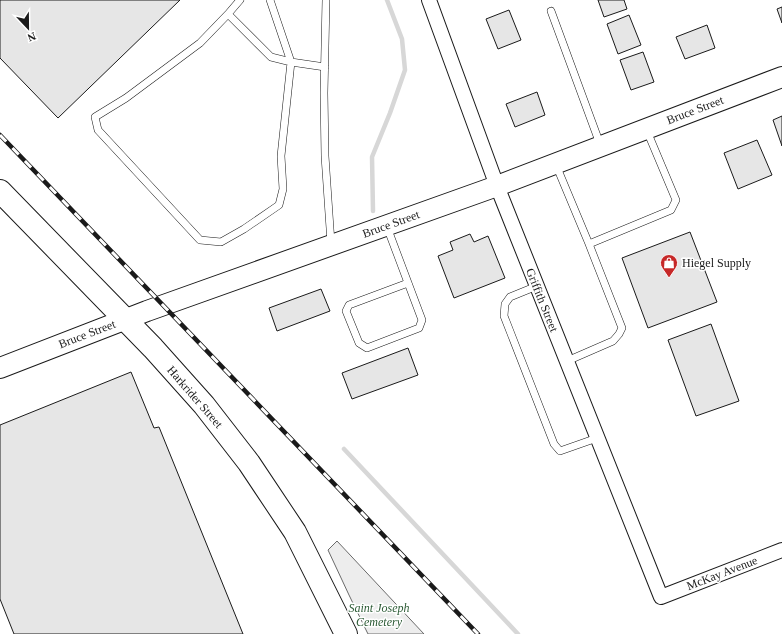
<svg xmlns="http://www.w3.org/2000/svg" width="782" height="634" font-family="'Times New Roman',serif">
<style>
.built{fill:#ededed;stroke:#6a6a6a}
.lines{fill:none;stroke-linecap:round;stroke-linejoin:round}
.stream{stroke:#d7d7d7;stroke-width:4.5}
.building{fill:#e6e6e6;stroke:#1a1a1a}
.lane-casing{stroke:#1a1a1a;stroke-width:8}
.street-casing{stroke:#1a1a1a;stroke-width:16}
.secondary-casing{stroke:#1a1a1a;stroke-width:22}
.primary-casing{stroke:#1a1a1a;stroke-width:24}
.lane{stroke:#fff;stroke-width:7}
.street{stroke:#fff;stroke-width:14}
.secondary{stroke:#fff;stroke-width:20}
.primary{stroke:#fff;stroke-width:22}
.rail-casing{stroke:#1a1a1a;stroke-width:4.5}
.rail{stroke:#fff;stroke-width:3;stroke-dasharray:9;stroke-linecap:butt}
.labels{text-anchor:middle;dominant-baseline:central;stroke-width:3;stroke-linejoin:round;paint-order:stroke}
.street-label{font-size:12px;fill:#1a1a1a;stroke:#fff}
.poi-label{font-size:12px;fill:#1a1a1a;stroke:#fff;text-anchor:start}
.park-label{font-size:12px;font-style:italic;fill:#2b5a34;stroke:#fff}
</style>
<rect width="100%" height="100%" fill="#fff"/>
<!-- built -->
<path class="built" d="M 337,541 L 424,634 L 368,634 L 349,595 L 328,550 Z"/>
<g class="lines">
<!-- stream -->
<path class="stream" d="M 373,211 L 372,157 L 390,113 L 405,70 L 402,39 L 387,0
M 344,449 L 518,634"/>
</g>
<!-- building -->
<path class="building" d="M 0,0 L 180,0 L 58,118 L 0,58 Z
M 598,0 L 624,0 L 627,9 L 604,17 Z
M 782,7 L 782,23 L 777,9 Z
M 509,10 L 521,40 L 498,49 L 486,19 Z
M 629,15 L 641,45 L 618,54 L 607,24 Z
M 707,25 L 715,48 L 685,59 L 676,37 Z
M 643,52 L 654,82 L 631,90 L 620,60 Z
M 537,92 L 545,115 L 515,127 L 506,104 Z
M 782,116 L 782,146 L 773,120 Z
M 757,140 L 772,175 L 738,189 L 724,153 Z
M 690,232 L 717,302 L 648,328 L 622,258 Z
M 470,234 L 474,242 L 488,236 L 505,278 L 454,298 L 438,256 L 453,250 L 450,242 Z
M 321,289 L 330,311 L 277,331 L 269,308 Z
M 711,324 L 739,401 L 696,416 L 668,340 Z
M 408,348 L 418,375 L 352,399 L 342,373 Z
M 131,372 L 154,428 L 159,427 L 243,634 L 14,634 L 0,599 L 0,425 Z"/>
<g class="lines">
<defs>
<path id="lane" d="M 270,0 L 291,62 L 281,156 L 283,189 L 279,205 L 244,229 L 221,242 L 200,240 L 98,130 L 95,117 L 126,98 L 200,43 L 228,14 L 271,57 L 291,62 L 325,67
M 326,0 L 324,93 L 325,156 L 331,243
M 551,11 L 600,144
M 228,14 L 240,0
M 556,165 L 589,244 L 671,210 L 676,200 L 647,131
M 387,227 L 422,320 L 419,328 L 367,348 L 359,343 L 346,311 L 349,305 L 408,283
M 537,286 L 510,297 L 505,304 L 504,316 L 554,444 L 560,451 L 597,438
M 567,361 L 613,341 L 619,334 L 622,328 L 589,244"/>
<path id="street" d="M 429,0 L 497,186 L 661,597 L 782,550"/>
<path id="secondary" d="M 0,368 L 147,311 L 497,186 L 782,77"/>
<path id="primary" d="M 0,191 L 153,348 L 204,405 L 249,463 L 295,532 L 346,634"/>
</defs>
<!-- lane casing -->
<use href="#lane" class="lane-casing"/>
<!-- street casing -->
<use href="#street" class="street-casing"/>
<!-- secondary casing -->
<use href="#secondary" class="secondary-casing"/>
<!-- primary casing -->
<use href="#primary" class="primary-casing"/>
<!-- lane -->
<use href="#lane" class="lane"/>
<!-- street -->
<use href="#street" class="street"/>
<!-- secondary -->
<use href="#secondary" class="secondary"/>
<!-- primary -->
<use href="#primary" class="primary"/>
<defs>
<path id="rail" d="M 0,135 L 478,634"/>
</defs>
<!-- rail casing -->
<use href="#rail" class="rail-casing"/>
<!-- rail -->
<use href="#rail" class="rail"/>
</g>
<!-- icons -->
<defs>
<symbol id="shop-pin" viewBox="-11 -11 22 30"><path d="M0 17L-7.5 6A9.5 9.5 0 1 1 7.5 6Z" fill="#c62828" stroke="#fff"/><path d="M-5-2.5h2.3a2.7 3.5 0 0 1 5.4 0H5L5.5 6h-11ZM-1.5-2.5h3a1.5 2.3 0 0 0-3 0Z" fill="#fff"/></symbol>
</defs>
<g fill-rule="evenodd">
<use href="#shop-pin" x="659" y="253" width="20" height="27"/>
</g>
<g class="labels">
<!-- street labels -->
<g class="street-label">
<text transform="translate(695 110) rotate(-21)">Bruce Street</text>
<text transform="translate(391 224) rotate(-20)">Bruce Street</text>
<text transform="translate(542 300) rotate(68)">Griffith Street</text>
<text transform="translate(87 334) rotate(-21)">Bruce Street</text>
<text transform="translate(195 397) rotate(49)">Harkrider Street</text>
<text transform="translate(722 573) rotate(-21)">McKay Avenue</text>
</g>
<!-- poi labels -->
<g class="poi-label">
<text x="682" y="263">Hiegel Supply</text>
</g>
<!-- park labels -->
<g class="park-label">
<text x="379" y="608">Saint Joseph<tspan x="379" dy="14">Cemetery</tspan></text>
</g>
</g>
<!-- north arrow -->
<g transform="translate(28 28) rotate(158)" stroke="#ffffff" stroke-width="3" paint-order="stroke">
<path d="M0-3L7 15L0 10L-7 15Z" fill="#1a1a1a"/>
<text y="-6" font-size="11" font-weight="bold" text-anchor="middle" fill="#1a1a1a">N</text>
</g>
</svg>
